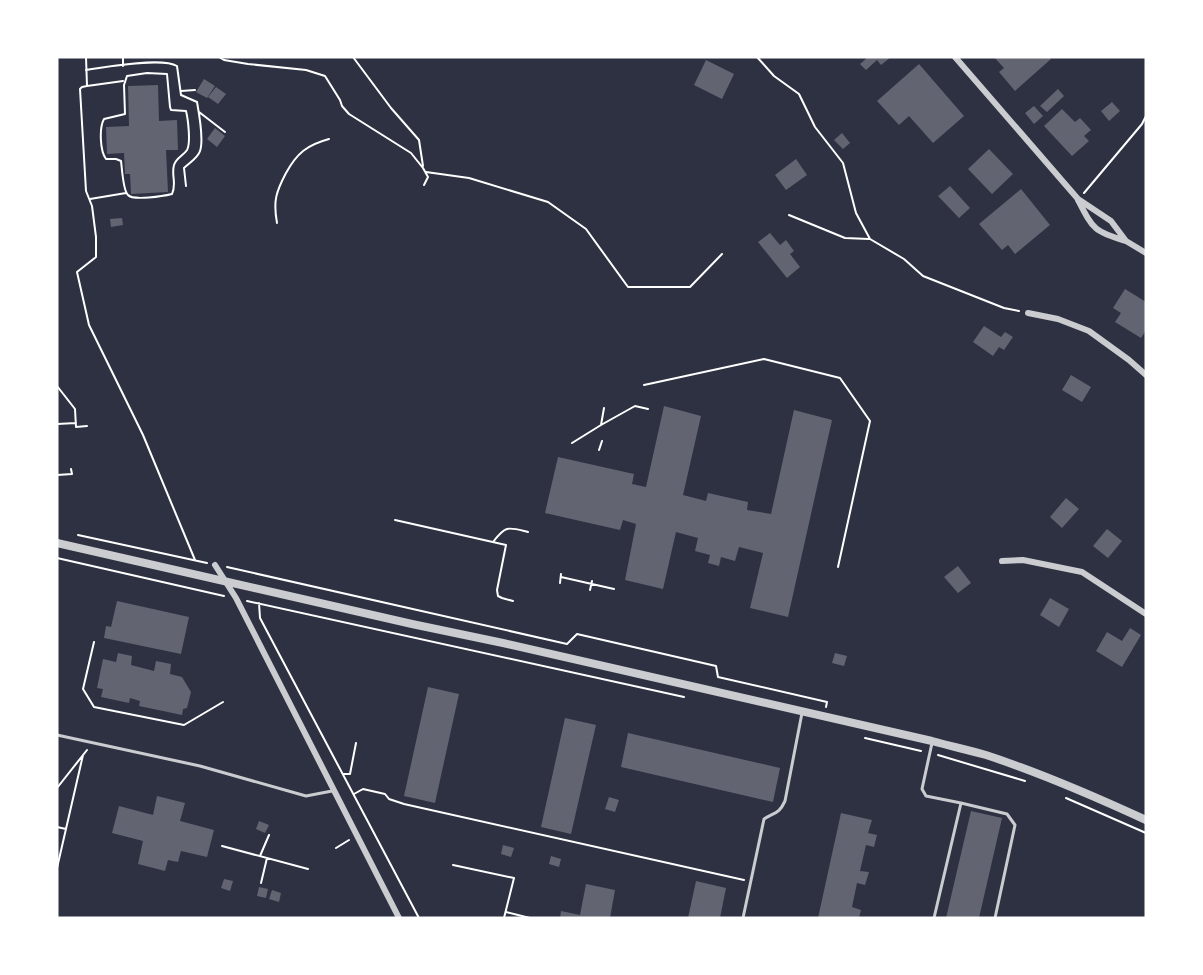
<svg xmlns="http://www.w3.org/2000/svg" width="1203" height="975" font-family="'DM Sans',sans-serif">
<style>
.building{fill:#626471}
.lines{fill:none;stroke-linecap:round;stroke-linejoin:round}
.path{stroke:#fff;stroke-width:2}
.service{stroke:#caccd0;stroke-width:3}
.minor{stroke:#caccd0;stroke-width:6}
.tertiary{stroke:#caccd0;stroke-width:8}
</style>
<rect width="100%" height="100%" fill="#2d3142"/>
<!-- building -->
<path class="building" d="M 868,57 L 891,57 L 881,65 L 877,60 L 866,70 L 860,64 Z
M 994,57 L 1049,57 L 1051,59 L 1015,91 L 999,72 L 1004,68 Z
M 706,60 L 734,74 L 722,99 L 694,85 Z
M 919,64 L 964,116 L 933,143 L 909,116 L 899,125 L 877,101 Z
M 204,79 L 215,86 L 207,98 L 196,92 Z
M 158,85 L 159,121 L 177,120 L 178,150 L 166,150 L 168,192 L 131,194 L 130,174 L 125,174 L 124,153 L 107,154 L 106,127 L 129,126 L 128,86 Z
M 216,87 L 226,94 L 218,104 L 208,97 Z
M 1058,89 L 1064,96 L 1047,112 L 1040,106 Z
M 1112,102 L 1120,111 L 1109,121 L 1101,111 Z
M 1034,106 L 1043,116 L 1034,124 L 1025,113 Z
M 1062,109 L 1075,122 L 1080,118 L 1091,130 L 1084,136 L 1089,141 L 1072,156 L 1044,126 Z
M 215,128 L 225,136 L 217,147 L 207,139 Z
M 842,133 L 850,143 L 843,149 L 834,140 Z
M 989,149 L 1013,174 L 992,194 L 968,169 Z
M 796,159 L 807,175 L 786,190 L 775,175 Z
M 950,186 L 970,208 L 959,218 L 938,196 Z
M 1021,189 L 1050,225 L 1015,254 L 1008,245 L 1002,250 L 979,224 Z
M 122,218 L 123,225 L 111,227 L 110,219 Z
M 770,233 L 780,245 L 786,240 L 794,251 L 790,254 L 800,267 L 787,278 L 758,242 Z
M 1125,289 L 1146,302 L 1146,330 L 1141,338 L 1115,322 L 1121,313 L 1113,308 Z
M 984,326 L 1001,337 L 1005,332 L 1013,337 L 1004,350 L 999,347 L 993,356 L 973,342 Z
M 1071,375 L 1091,387 L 1082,402 L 1062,390 Z
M 664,406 L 701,416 L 683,495 L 706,501 L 708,493 L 748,502 L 747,510 L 771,514 L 794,410 L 832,420 L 788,617 L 750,608 L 763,553 L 739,547 L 735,561 L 721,557 L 719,566 L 708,563 L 710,555 L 695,551 L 698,538 L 676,532 L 663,589 L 625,580 L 636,524 L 623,520 L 620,530 L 545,513 L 558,457 L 634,474 L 632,484 L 646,487 Z
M 1066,498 L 1079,509 L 1062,528 L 1050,517 Z
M 1107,529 L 1122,541 L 1108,558 L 1093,546 Z
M 958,566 L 971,583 L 958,593 L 944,577 Z
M 1050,598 L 1069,609 L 1059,627 L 1040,615 Z
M 117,601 L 189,617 L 181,654 L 104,638 L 106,626 L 111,627 Z
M 1130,628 L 1141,635 L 1122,667 L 1096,651 L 1107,632 L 1122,641 Z
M 118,653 L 132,656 L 131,665 L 154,671 L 156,661 L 171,664 L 170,674 L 182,677 L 191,692 L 187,708 L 183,709 L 182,715 L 139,706 L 140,701 L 130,698 L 129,703 L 101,697 L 103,689 L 97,688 L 103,659 L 116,662 Z
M 835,653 L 847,656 L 844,666 L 832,663 Z
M 428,687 L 459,694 L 435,803 L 404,796 Z
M 565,718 L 596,725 L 571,834 L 541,827 Z
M 628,733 L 780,768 L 773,802 L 621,767 Z
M 157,796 L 185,803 L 180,821 L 214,830 L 207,857 L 181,851 L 178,862 L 168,860 L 165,871 L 138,864 L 143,841 L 112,833 L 119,806 L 153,815 Z
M 609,797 L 619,800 L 615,812 L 605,809 Z
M 971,811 L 1002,818 L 979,918 L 946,918 Z
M 841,813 L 872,820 L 868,833 L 877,835 L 874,847 L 866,845 L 860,871 L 869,872 L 865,885 L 857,883 L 852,907 L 861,910 L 859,918 L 818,918 Z
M 259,821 L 269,825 L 265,833 L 256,829 Z
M 503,845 L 514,848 L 511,857 L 501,854 Z
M 551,856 L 561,859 L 559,867 L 549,864 Z
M 224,879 L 233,881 L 230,891 L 221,888 Z
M 696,881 L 726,888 L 720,918 L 688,918 Z
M 586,884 L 615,890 L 610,918 L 560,918 L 561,911 L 580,915 Z
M 259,887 L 268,889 L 266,898 L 257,896 Z
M 272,890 L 281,893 L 279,902 L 269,899 Z"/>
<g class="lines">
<!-- path -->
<path class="path" d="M 86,57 L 87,86 L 82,87 L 80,89 L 86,191 L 92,206 L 96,237 L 96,257 L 77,272 L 89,325 L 143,435 L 195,560
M 123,57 L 123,66
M 219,57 L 224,60 L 248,64 L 306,70 L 325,76 L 340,100 L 342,106 L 349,114 L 411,153 L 423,168 L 428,177 L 424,185
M 353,57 L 391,108 L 419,140 L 423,166
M 757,57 L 774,76 L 799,94 L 815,127 L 843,163 L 856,213 L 870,239 L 904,259 L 923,276 L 1004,308 L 1019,311
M 86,70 C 105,67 162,57 177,66 L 181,95 L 197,102 C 199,113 204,140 200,151 C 198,158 189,163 184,168 L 186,186
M 147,73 L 167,74 L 170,107 L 171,110 L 186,111 C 188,119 191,143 187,150 C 183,156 176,158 174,165 C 171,175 177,184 172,194 C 164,196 133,201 128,195 C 123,191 122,168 121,161 L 116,159 L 106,159 C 100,151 99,128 104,119 L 125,114 L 124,85 L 127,76 Z
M 87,86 L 123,81
M 181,91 L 195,90
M 199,112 L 225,132
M 426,172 L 469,178 L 548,202 L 586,229 L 628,287 L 690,287 L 722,254
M 1084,193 L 1142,124 L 1146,116
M 90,199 L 126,193
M 789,215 L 845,238 L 869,239
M 277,223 C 273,201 276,192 286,173 C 297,153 307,145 329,139
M 644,385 L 764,359 L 840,378 L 870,421 L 838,567
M 57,386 L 75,409 L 76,427 L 87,426
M 57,424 L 76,423
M 601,425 L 604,408
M 572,443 L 601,425 L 635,406 L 648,409
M 599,450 L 602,441
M 57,475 L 72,474 L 71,469
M 395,520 L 506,545 L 497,590 L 498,596 L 502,598 L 513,601
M 78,535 L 207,563
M 493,542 C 506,525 508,527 528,532
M 57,558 L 224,596
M 227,567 L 567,644 L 577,634 L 716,666 L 718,677 L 827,702 L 826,707
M 561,577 L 614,589
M 560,583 L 561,574
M 590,590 L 592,581
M 247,601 L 684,697
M 259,603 L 260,618 L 419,918
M 94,642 L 83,689 L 94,707 L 184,725 L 223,702
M 865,738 L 921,751
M 938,755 L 1025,781
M 343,774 L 350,774 L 356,743
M 57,788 L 87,750
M 354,794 L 363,789 L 385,794 L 389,799 L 404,804 L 744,880
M 1066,798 L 1146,833
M 57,827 L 66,829
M 222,846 L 308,869
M 336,848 L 349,840
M 260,856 L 269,835
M 453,865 L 514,878 L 504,918
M 57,868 L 83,755
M 261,883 L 267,858
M 506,912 L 530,918"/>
<!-- service -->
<path class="service" d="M 57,735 L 200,766 L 306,796 L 332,791
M 932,743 L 922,789 L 926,796 L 961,803 L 1007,814 L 1015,825 L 995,918
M 743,918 L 764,819 C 775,812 779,814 785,801 L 802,713
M 934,918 L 961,803"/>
<!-- minor -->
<path class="minor" d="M 955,57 L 1078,199 L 1111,221 L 1126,241 L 1146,253
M 1078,200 C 1093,229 1094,232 1126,241
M 1028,313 L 1058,319 L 1089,331 L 1129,360 L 1146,375
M 1002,561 L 1023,560 L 1082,572 L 1146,614
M 215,565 L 236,598 L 399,918"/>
<!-- tertiary -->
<path class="tertiary" d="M 57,543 L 412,624 L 503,643 L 932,741 C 950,746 968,750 986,755 C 1041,773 1094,796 1146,820"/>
</g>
<!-- border -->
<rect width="1203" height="975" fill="none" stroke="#ffffff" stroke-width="117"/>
</svg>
